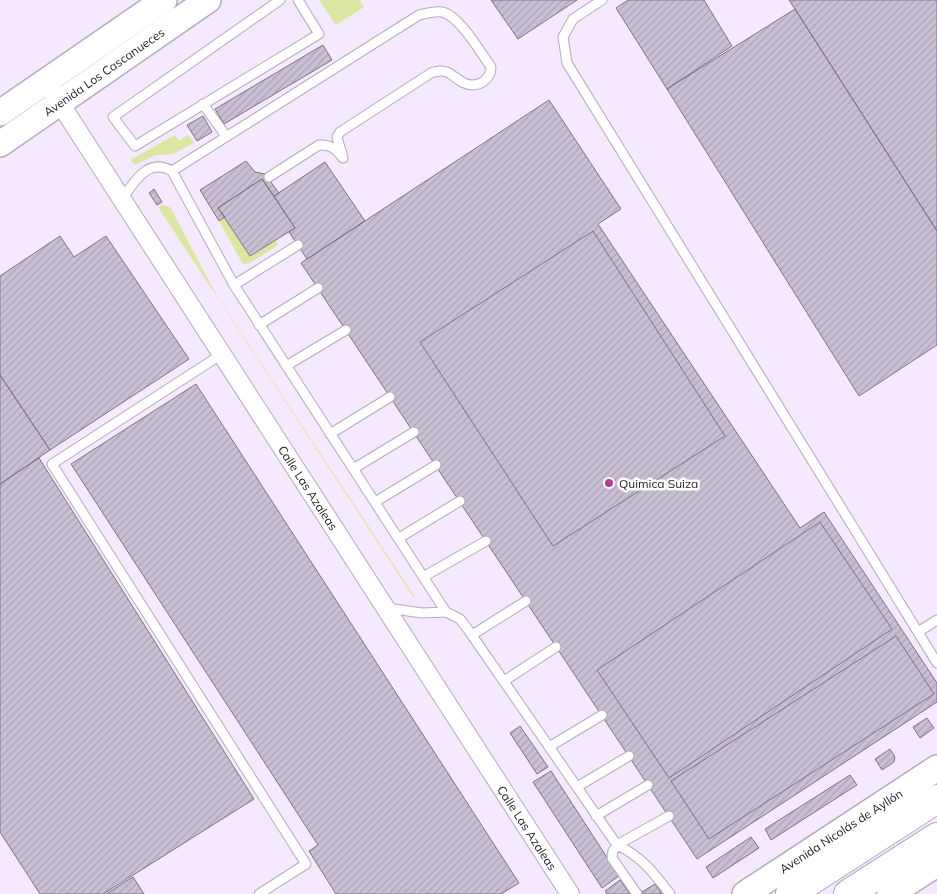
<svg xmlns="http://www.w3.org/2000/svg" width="937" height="894" font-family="Mulish,sans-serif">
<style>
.garden{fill:#dae6a1}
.building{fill:url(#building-hatch);stroke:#7e7487}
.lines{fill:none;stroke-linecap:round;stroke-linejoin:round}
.lane-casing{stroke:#b5aabe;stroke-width:11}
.street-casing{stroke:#b5aabe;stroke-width:20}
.secondary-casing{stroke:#b5aabe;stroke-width:28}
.primary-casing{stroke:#b5aabe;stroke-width:30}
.lane{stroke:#fff;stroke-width:9}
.street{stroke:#fff;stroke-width:18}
.secondary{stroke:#fff;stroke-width:25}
.primary{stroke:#fff;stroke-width:28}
.poi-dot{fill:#b43b8f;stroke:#fff;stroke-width:2}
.labels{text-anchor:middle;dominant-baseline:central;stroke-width:5;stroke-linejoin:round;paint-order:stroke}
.street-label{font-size:12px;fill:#1f1b22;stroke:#fff}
.poi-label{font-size:12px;fill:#1f1b22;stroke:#fff;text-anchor:start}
</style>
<defs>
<pattern id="building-hatch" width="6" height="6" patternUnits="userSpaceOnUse" patternTransform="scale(1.25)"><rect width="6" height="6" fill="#c9bfd3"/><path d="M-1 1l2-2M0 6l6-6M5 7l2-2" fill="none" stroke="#aca4b5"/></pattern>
</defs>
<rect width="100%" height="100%" fill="#f4e9fe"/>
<!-- garden -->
<path class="garden" d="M 319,0 L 360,0 L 364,7 L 336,25 Z
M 175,135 L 179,141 L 188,135 L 194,143 L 173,154 L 155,155 L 135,165 L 130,160 Z
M 162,205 L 170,207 L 218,298 L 415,597 L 414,598 L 158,207 Z
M 225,217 L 250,256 L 276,240 L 278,245 L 250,263 L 243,264 L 219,221 Z"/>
<!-- building -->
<path class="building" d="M 491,0 L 577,0 L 518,39 Z
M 628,0 L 704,0 L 732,46 L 667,89 L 616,8 Z
M 789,0 L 937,0 L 937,231 L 795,9 Z
M 795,9 L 937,231 L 937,345 L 859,396 L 667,89 Z
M 323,45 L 332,60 L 224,124 L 215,109 Z
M 549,100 L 621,209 L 598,224 L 800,528 L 824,512 L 937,683 L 937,702 L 697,859 L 301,263 Z
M 203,116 L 212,132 L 197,141 L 187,125 Z
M 246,161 L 255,172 L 265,174 L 279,193 L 274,196 L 262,179 L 218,208 L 225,217 L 219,221 L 200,190 Z
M 325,162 L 365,221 L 307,259 L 289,232 L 295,228 L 274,196 Z
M 262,179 L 295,228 L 250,256 L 218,208 Z
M 154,189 L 162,202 L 157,205 L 149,193 Z
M 593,231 L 725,436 L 553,546 L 420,342 Z
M 60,236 L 74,257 L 106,236 L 189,359 L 50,450 L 0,375 L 0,276 Z
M 0,375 L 50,450 L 0,484 Z
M 196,384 L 519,883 L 501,894 L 336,894 L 309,851 L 318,845 L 71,464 Z
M 39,458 L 254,799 L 103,894 L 40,894 L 0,832 L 0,484 Z
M 820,522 L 892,629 L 669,778 L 597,670 Z
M 896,636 L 934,694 L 709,839 L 671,781 Z
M 927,718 L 934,728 L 920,738 L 913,727 Z
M 520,726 L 548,767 L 537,774 L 510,733 Z
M 890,749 L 895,757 L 894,762 L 882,770 L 875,759 Z
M 551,771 L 619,876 L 602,888 L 533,782 Z
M 850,775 L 857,785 L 771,840 L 765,829 Z
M 751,837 L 759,848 L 713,878 L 706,867 Z
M 133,877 L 144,894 L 106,894 Z
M 620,880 L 630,894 L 607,894 L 605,891 Z
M 655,884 L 662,894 L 643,894 L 642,892 Z"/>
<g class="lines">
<defs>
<path id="lane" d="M 280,0 L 113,117 L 135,146 L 319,34 L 298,0
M 602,0 L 573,19 L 563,37 L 567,63 L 937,663
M 203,104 L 226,136
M 172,171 L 234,285 L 446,612 L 460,619 L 469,631 L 617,845 C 641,856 654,873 670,894
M 122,199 C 134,182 148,157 172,171 L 419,15 C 427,13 434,11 442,12 C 459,15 481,53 491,67 C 491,80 477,89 464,83 C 458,80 453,75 447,72 C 441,70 436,71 431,73 L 340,132 L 337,137 L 343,158 C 336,149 331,144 319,145 L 269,177
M 234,285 L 298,245
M 259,325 L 318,288
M 222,354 L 52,464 L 306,864 L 259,894
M 286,366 L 346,330
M 330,434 L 390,397
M 353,469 L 414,432
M 375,502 L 436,465
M 399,538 L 460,501
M 423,577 L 486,541
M 387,608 L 422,613 L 446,612
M 918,632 L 937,620
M 472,635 L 526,601
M 504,681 L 556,647
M 549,747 L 602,715
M 577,787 L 629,756
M 596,816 L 648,785
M 637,894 L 612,858 L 613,851 L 617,845 L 669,816"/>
<path id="street" d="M 54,94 L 570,894"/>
<path id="secondary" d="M 0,113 L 164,0
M 0,144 L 208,0
M 745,894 L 937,768
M 890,894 L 937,864"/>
<path id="primary" d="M 790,894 L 937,799
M 848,894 L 937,837"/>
</defs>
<!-- lane casing -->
<use href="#lane" class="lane-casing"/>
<!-- street casing -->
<use href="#street" class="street-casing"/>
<!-- secondary casing -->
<use href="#secondary" class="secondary-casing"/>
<!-- primary casing -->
<use href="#primary" class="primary-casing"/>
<!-- lane -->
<use href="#lane" class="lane"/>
<!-- street -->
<use href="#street" class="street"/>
<!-- secondary -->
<use href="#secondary" class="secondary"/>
<!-- primary -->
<use href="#primary" class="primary"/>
</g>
<!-- markers -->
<circle class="poi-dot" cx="609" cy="483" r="5"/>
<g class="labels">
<!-- street labels -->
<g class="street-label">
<text transform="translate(104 72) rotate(-35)">Avenida Los Cascanueces</text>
<text transform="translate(308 488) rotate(57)">Calle Las Azaleas</text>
<text transform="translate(527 828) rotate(57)">Calle Las Azaleas</text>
<text transform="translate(841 831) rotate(-33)">Avenida Nicolás de Ayllón</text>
</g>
<!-- poi labels -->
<g class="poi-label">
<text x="619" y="483">Quimica Suiza</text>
</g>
</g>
</svg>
